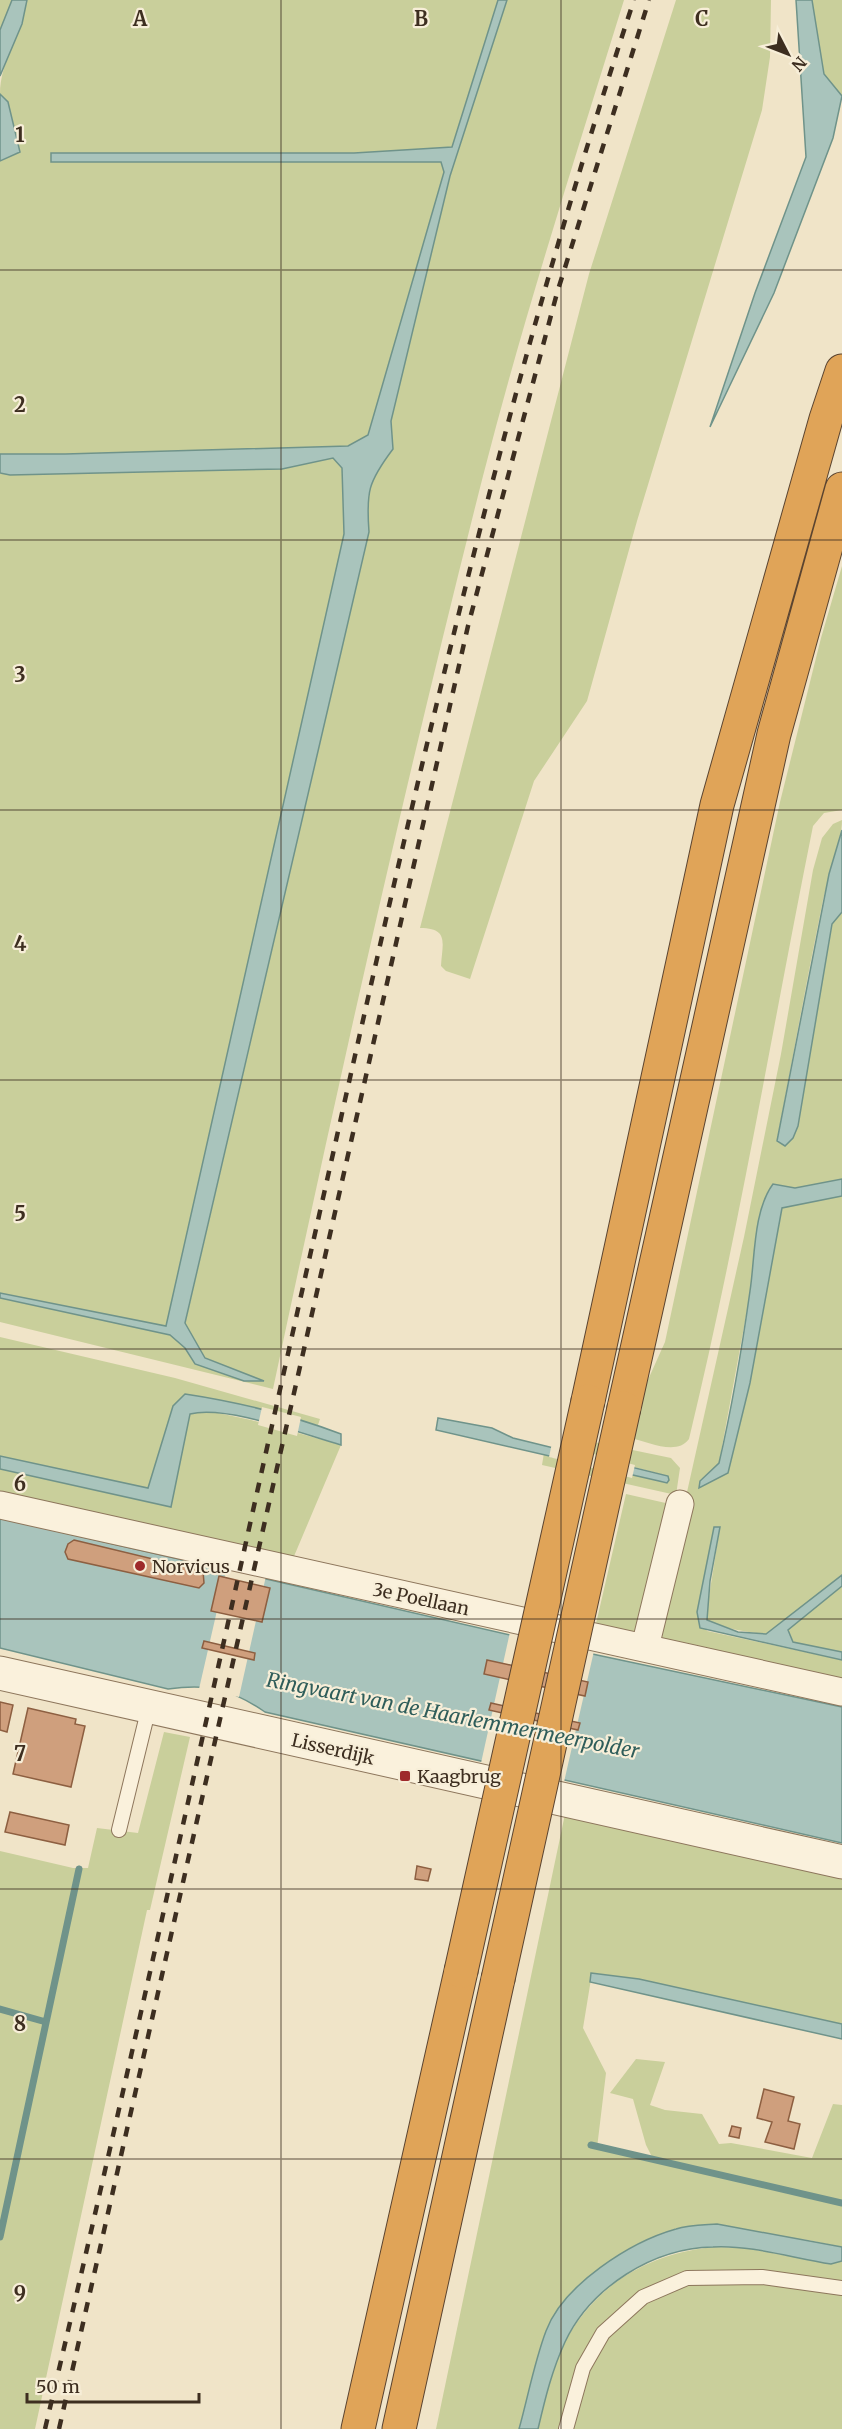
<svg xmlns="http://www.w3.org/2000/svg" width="842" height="2429" font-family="Merriweather,serif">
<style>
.green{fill:#c9cf9b}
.water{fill:#a9c4bc;stroke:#6f938a;stroke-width:1.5}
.pier{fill:#f0e4c8}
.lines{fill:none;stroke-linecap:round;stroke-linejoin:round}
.stream{stroke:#6f938a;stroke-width:7}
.building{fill:#cf9f7d;stroke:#8d5f41;stroke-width:1.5}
.service-casing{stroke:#8d765c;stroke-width:16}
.minor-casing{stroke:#8d765c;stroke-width:29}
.tertiary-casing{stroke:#8d765c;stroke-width:35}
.motorway-casing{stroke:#5b4430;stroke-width:35}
.service{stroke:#faf1dc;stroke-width:14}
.minor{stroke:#faf1dc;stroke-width:27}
.tertiary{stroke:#faf1dc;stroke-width:33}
.motorway{stroke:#e0a458;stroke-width:33}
.rail{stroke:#3d2e20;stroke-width:4.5;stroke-dasharray:10 10;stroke-linecap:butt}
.motorway-bridge-casing{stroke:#5b4430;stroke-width:35;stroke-linecap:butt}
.motorway-bridge{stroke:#e0a458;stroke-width:33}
.grid{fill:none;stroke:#3d2e20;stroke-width:1.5;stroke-opacity:0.55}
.poi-dot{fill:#9e2a2b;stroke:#f7eed8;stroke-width:2}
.labels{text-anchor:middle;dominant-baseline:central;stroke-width:4.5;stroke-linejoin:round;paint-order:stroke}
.poi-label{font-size:18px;fill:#3d2e20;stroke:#f7eed8;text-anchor:start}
.street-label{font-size:18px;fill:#3d2e20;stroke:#f7eed8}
.water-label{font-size:20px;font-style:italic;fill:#2f5d5a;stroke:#f7eed8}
.grid-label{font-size:20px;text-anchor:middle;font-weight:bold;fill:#3d2e20;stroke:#f7eed8;stroke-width:4.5;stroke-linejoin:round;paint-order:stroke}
</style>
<rect width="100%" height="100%" fill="#f0e4c8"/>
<!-- green -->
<path class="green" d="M 0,0 L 12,0 L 0,30 Z
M 27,0 L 498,0 L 452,147 L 354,153 L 51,153 L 52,162 L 441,162 L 444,172 L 368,435 L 348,446 L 65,454 L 0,454 L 0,161 L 20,151 L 8,102 L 0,94 C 0,62 21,33 27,0 Z
M 507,0 L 624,0 C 575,158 524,316 483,476 C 406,779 338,1083 273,1389 L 0,1322 L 0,1298 L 170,1335 L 185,1348 L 195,1364 L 261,1380 L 205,1358 L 185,1324 L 369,532 C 366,492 368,482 393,449 L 391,421 L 450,176 Z
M 676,0 L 771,0 L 770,57 L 762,110 L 637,521 L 587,701 L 534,781 L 470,979 L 446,971 L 441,966 C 442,944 450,928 420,928 L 589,274 Z
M 812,0 L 842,0 L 842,97 L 824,74 Z
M 333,458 L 342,468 L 344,534 L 166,1326 L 0,1293 L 0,474 L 282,469 Z
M 842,566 L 842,810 L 824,813 L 813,826 C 772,1030 738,1236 689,1439 C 677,1456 648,1442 631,1438 L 638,1402 L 665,1342 L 780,802 L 821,638 Z
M 842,820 C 842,843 827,880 822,905 C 806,983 792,1062 777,1140 L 798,1126 L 832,924 L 842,912 L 842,1179 L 795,1188 L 773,1184 L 760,1219 L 750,1294 L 719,1463 L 700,1481 L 728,1473 L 750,1383 L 782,1207 L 842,1196 L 842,1575 L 766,1634 C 744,1632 727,1629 707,1620 L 707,1609 L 720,1527 L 697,1612 L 707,1631 L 842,1660 L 842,1686 L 663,1639 L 660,1628 L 662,1604 L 744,1237 L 781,1054 L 813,870 L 822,838 L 833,824 Z
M 0,1337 L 175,1378 L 320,1419 L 318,1425 L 173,1407 L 148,1488 L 0,1456 Z
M 204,1410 L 251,1420 L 341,1445 L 292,1561 L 0,1495 L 0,1469 L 171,1507 L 189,1414 Z
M 565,1436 L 671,1458 L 680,1468 L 676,1495 L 542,1465 L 544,1453 L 659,1481 L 668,1476 L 562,1448 Z
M 626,1494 L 670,1504 L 635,1636 L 595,1628 Z
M 842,1586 L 842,1652 L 793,1642 L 788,1630 Z
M 164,1732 L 190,1737 L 150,1910 L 147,1910 L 35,2429 L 0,2429 L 0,1851 L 73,1868 L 88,1868 L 97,1828 L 138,1833 Z
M 565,1814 L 842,1875 L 842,2024 L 639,1979 L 592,1973 L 583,2028 L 606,2073 L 597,2148 L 654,2161 L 646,2145 L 633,2099 L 610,2093 L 636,2059 L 665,2062 L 650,2105 L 665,2110 L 702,2114 L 719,2144 L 731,2143 L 812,2158 L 833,2104 L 842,2105 L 842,2247 L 808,2240 L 677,2228 L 638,2244 L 584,2281 L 564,2303 L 546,2330 L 519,2429 L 436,2429 Z
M 713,2247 L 746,2248 L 831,2264 L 842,2261 L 842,2429 L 538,2429 C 542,2410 546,2390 552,2371 C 579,2297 635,2255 713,2247 Z"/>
<!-- water -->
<path class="water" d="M 12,0 L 27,0 L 22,24 L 0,76 L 0,30 Z
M 498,0 L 507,0 L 450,176 L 391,421 L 393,449 C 368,482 366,492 369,532 L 185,1323 L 205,1358 L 264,1381 L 244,1381 L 195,1364 L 185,1348 L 170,1335 L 0,1298 L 0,1293 L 166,1326 L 344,534 L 342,468 L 333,458 L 282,469 L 10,475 L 0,473 L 0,454 L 65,454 L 348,446 L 368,435 L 444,172 L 441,162 L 51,162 L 51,153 L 354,153 L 452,147 Z
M 796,0 L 812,0 L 824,74 L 842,96 L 833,138 L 774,293 L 710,427 L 755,293 L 806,157 Z
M 0,94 L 8,102 L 20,152 L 0,161 Z
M 842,830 L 842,912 L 832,924 L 798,1126 L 793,1138 L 785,1146 L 777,1141 L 829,874 Z
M 842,1179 L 842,1196 L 782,1208 L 750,1383 L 728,1473 L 699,1488 L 700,1481 L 719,1463 C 732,1407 742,1348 750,1291 C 755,1259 753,1211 773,1184 L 795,1188 Z
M 185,1394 C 238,1402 291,1415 341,1434 L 341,1445 C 302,1434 227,1405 190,1414 L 171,1507 L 0,1469 L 0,1456 L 148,1488 L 173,1406 Z
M 438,1418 L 492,1428 L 513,1438 L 668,1476 L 669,1480 L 667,1483 L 659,1481 L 436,1430 Z
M 0,1518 L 597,1655 L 842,1707 L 842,1843 L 265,1712 C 231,1689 209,1683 168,1689 L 0,1648 Z
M 714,1527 L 720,1527 L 710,1581 L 707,1620 L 738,1632 L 766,1634 L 842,1575 L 842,1586 L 788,1630 L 793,1642 L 842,1652 L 842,1660 L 700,1628 L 697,1612 Z
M 591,1973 L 639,1979 L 842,2024 L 842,2039 L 590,1982 Z
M 717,2224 L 842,2247 L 842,2261 L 831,2264 C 792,2258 752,2245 713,2247 C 653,2248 591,2287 565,2342 C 552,2370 545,2399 538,2429 L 519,2429 C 528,2397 534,2363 546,2331 C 563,2285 630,2242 676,2229 C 688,2225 703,2225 717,2224 Z"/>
<!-- pier -->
<path class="pier" d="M 262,1407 L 301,1417 L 297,1436 L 258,1425 Z
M 552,1443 L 635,1465 L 632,1478 L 549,1457 Z
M 227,1567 L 266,1576 L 239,1697 L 199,1689 Z
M 510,1632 L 594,1651 L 564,1782 L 481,1763 Z"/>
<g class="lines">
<!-- stream -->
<path class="stream" d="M 0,2009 L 46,2022
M 591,2145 L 842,2203
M 0,2237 L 79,1869"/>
</g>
<!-- building -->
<path class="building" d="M 74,1540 L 203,1571 L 204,1583 L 199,1588 L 68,1559 L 65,1552 L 68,1544 Z
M 219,1576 L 270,1588 L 262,1622 L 211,1611 Z
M 204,1641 L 255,1653 L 254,1660 L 202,1648 Z
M 487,1660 L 588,1682 L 585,1696 L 484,1674 Z
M 0,1702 L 13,1705 L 7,1732 L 0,1730 Z
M 491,1703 L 580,1723 L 578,1730 L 489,1710 Z
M 28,1708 L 76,1719 L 75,1724 L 85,1726 L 71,1787 L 13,1774 Z
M 10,1812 L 69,1825 L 65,1845 L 5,1832 Z
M 417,1866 L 431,1869 L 428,1881 L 415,1879 Z
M 764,2089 L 794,2097 L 788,2121 L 800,2124 L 794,2149 L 765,2142 L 772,2122 L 757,2118 Z
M 732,2126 L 741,2128 L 739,2138 L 729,2136 Z"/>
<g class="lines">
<defs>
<path id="service" d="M 119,1830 L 149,1707
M 566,2429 L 583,2368 L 603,2333 L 643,2297 L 687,2278 L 762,2277 L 842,2288"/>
<path id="minor" d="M 0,1505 L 842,1692
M 645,1647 L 680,1504"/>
<path id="tertiary" d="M 0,1673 L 842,1862"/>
<path id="motorway" d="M 588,1401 L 717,805 L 826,419 L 842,371
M 624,1408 L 774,734 L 842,489
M 358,2429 L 461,1971
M 399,2429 L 498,1979"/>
</defs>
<!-- service casing -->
<use href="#service" class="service-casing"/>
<!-- minor casing -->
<use href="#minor" class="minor-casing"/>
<!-- tertiary casing -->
<use href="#tertiary" class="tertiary-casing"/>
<!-- motorway casing -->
<use href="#motorway" class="motorway-casing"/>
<!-- service -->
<use href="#service" class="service"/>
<!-- minor -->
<use href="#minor" class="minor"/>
<!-- tertiary -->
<use href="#tertiary" class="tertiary"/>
<!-- motorway -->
<use href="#motorway" class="motorway"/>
<!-- rail -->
<path class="rail" d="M 45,2429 C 144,2009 235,1587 330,1167 C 418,774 507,382 634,0
M 59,2429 L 468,626 L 557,293 L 649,0"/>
<defs>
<path id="motorway-bridge" d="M 461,1971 L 588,1401
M 498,1979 L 624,1408"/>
</defs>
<!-- motorway-bridge casing -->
<use href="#motorway-bridge" class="motorway-bridge-casing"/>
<!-- motorway-bridge -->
<use href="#motorway-bridge" class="motorway-bridge"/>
</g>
<!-- grid -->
<path class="grid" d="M 281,0 L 281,2429M 561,0 L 561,2429M 0,270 L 842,270M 0,540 L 842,540M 0,810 L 842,810M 0,1080 L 842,1080M 0,1349 L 842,1349M 0,1619 L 842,1619M 0,1889 L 842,1889M 0,2159 L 842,2159"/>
<!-- markers -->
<g class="poi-dot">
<circle cx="140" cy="1566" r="6"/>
<rect x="399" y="1770" width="12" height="12" rx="3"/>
</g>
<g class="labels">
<!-- poi labels -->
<g class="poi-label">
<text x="152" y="1566">Norvicus</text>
<text x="417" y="1776">Kaagbrug</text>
</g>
<!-- street labels -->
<g class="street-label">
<text transform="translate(421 1599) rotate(12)">3e Poellaan</text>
<text transform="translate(333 1749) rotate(13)">Lisserdijk</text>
</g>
<!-- water labels -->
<g class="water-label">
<text transform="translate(453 1715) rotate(11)">Ringvaart van de Haarlemmermeerpolder</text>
</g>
</g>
<g class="grid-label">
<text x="140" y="26">A</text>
<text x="421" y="26">B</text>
<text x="702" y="26">C</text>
<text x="20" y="142">1</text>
<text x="20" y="412">2</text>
<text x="20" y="682">3</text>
<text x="20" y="951">4</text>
<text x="20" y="1221">5</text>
<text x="20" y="1491">6</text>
<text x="20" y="1761">7</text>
<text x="20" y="2031">8</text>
<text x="20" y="2301">9</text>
</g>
<!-- north arrow -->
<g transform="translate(788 54) rotate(132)" stroke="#f7eed8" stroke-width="4.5" paint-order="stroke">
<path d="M0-4.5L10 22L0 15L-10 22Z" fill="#3d2e20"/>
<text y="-9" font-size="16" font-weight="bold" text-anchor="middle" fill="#3d2e20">N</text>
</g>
<!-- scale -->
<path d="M27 2393v9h172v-9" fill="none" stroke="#3d2e20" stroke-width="3"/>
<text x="36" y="2393" font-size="18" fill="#3d2e20" stroke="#f7eed8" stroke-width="4.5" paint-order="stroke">50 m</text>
</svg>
